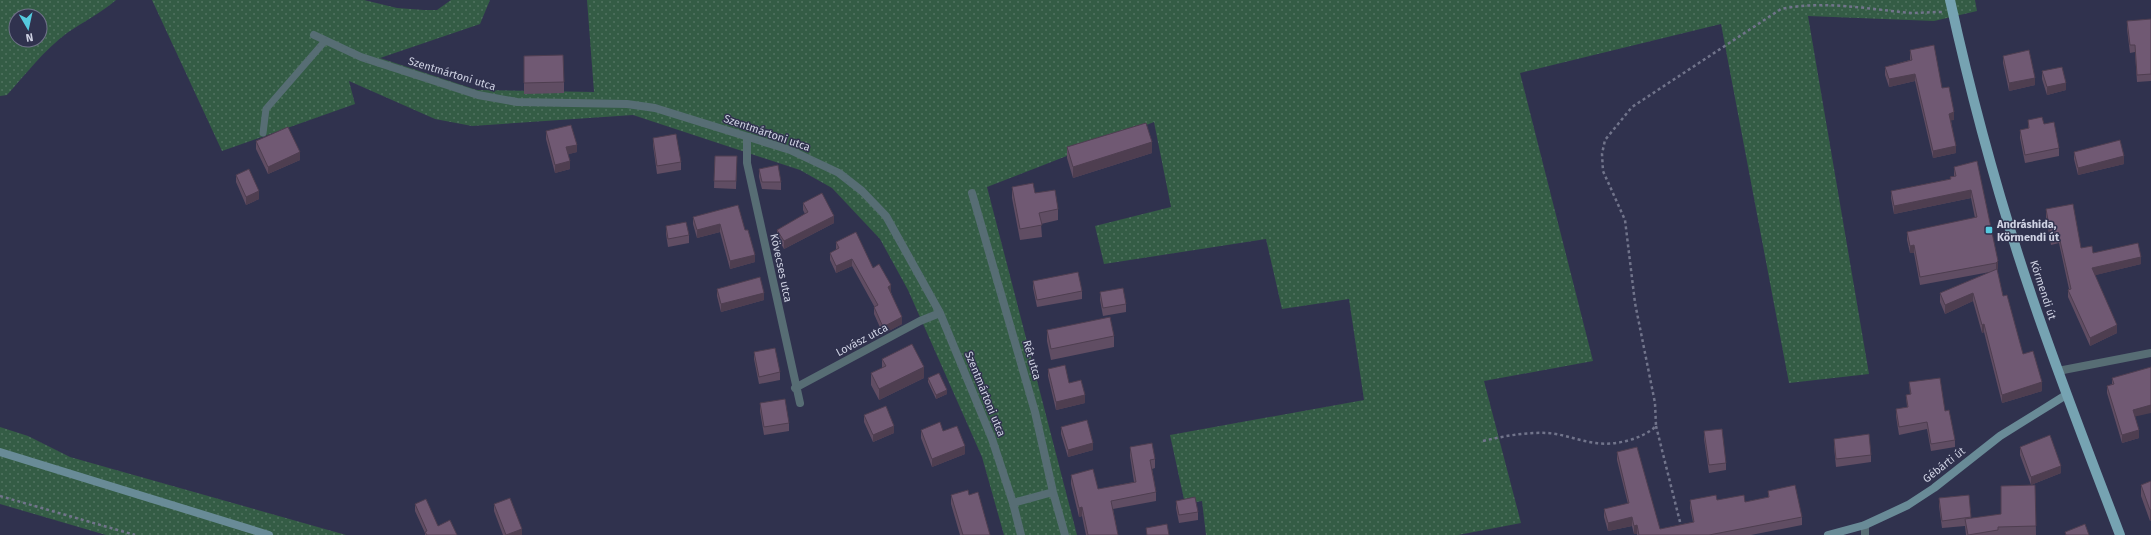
<svg xmlns="http://www.w3.org/2000/svg" width="2151" height="535" font-family="'Fira Sans',sans-serif">
<style>
.grass{fill:url(#grass-dots);fill-rule:evenodd}
.lines{fill:none;stroke-linecap:round;stroke-linejoin:round}
.path{stroke:#71748b;stroke-width:2.5;stroke-dasharray:3 3;stroke-linecap:butt}
.lane{stroke:#576d74;stroke-width:7}
.street{stroke:#576d74;stroke-width:8}
.secondary{stroke:#698b97;stroke-width:8}
.primary{stroke:#76a3b2;stroke-width:10}
.wall{fill:#604d63}
.shaded-wall{fill:#4e3e50}
.building{fill:#705973;stroke:#4e3e50}
.poi-dot{fill:#55cadf;stroke:#30324e;stroke-width:1.5}
.labels{text-anchor:middle;dominant-baseline:central;stroke-width:3;stroke-linejoin:round;paint-order:stroke}
.street-label{font-size:11px;fill:#cfd2e3;stroke:#30324e}
.poi-label{font-size:11px;font-weight:bold;fill:#cfd2e3;stroke:#30324e;text-anchor:start}
</style>
<defs>
<pattern id="grass-dots" width="8" height="8" patternUnits="userSpaceOnUse"><rect width="8" height="8" fill="#345c45"/><path d="M2 2h.1M6 6h.1" fill="none" stroke="#507260" stroke-width="1.8" stroke-linecap="round"/></pattern>
</defs>
<rect width="100%" height="100%" fill="#30324e"/>
<!-- grass -->
<path class="grass" d="M 0,0 L 116,0 C 101,13 83,22 67,33 C 44,50 26,74 7,95 L 0,96 ZM 16,16 L 40,16 L 40,40 L 16,40 Z
M 152,0 L 364,0 L 397,8 L 424,10 L 437,10 L 451,0 L 490,0 L 480,24 L 380,58 L 477,90 L 594,92 L 587,0 L 1975,0 L 1977,11 L 1934,21 L 1808,16 L 1869,374 L 1789,383 L 1721,24 L 1520,73 L 1593,361 L 1484,381 L 1521,523 L 1458,535 L 1206,535 L 1202,501 L 1185,504 L 1170,435 L 1364,400 L 1349,299 L 1282,309 L 1266,239 L 1104,264 L 1095,226 L 1171,207 L 1154,122 L 987,187 L 1077,535 L 1004,535 L 982,457 L 908,290 L 880,239 L 832,188 L 800,170 L 633,115 L 472,126 L 435,119 L 349,81 L 355,104 L 222,151 Z
M 0,427 L 28,436 L 70,457 L 346,535 L 106,535 L 0,504 Z"/>
<g class="lines">
<!-- path -->
<path class="path" d="M 1656,426 L 1681,526
M 1483,441 C 1504,436 1526,432 1547,433 C 1564,434 1579,441 1596,443 C 1614,446 1643,439 1656,426 L 1655,403 L 1635,303 L 1625,220 L 1603,171 L 1602,154 L 1605,140 L 1632,107 L 1781,9 C 1824,0 1867,9 1911,13 C 1921,13 1931,12 1942,12
M 0,496 L 135,535"/>
<!-- lane -->
<path class="lane" d="M 263,133 L 266,109 L 325,41"/>
<!-- street -->
<path class="street" d="M 314,35 L 361,57 L 478,95 L 517,102 L 627,104 L 655,108 L 790,150 L 839,173 L 862,191 L 886,216 L 940,313 L 992,439 L 1013,503 L 1021,535
M 747,137 L 747,163 L 800,403
M 972,193 L 1035,412 L 1053,492 L 1065,535
M 2058,371 L 2151,353
M 795,388 L 920,321 L 940,313
M 1013,503 L 1053,492
M 1865,535 L 1865,525"/>
<!-- secondary -->
<path class="secondary" d="M 0,452 L 269,535
M 1828,535 L 1865,525 L 1908,505 L 1934,488 L 2000,436 L 2066,395"/>
<!-- primary -->
<path class="primary" d="M 1950,0 C 1972,100 1999,200 2032,297 C 2059,377 2090,456 2120,535"/>
</g>
<!-- wall -->
<path class="wall" d="M 2151,19 L 2151,81 L 2137,82 L 2135,52 L 2130,53 L 2127,29 L 2127,21 Z
M 1910,50 L 1942,88 L 1954,120 L 1951,120 L 1956,153 L 1933,158 L 1915,81 L 1889,87 L 1885,75 L 1885,67 L 1910,60 Z
M 2003,56 L 2035,85 L 2009,91 L 2003,63 Z
M 524,67 L 564,82 L 564,93 L 524,94 Z
M 2042,71 L 2066,90 L 2047,95 L 2042,79 Z
M 2028,120 L 2044,124 L 2059,148 L 2059,156 L 2025,163 L 2020,138 L 2020,130 L 2028,129 Z
M 546,131 L 577,152 L 568,154 L 570,169 L 555,173 L 546,139 Z
M 653,138 L 681,162 L 681,170 L 657,174 L 653,145 Z
M 256,141 L 300,160 L 268,174 L 256,149 Z
M 1067,147 L 1152,153 L 1073,178 L 1067,158 Z
M 2074,152 L 2124,164 L 2078,175 L 2074,159 Z
M 715,156 L 737,156 L 736,189 L 714,188 Z
M 1977,161 L 1998,268 L 1997,269 L 2003,296 L 2023,354 L 2042,391 L 2002,403 L 1984,332 L 1982,333 L 1973,301 L 1945,314 L 1940,302 L 1940,293 L 1990,272 L 1920,285 L 1914,253 L 1910,253 L 1907,240 L 1907,232 L 1975,218 L 1971,198 L 1894,214 L 1891,198 L 1891,191 L 1950,179 L 1950,177 L 1954,176 L 1954,167 Z
M 759,169 L 781,182 L 781,190 L 762,189 L 759,177 Z
M 236,175 L 259,199 L 246,205 L 236,182 Z
M 1012,187 L 1035,193 L 1058,209 L 1058,220 L 1041,224 L 1042,237 L 1020,240 L 1012,198 Z
M 803,203 L 834,223 L 784,249 L 777,237 L 777,230 L 805,214 L 803,210 Z
M 2046,209 L 2081,248 L 2093,253 L 2141,264 L 2095,275 L 2117,333 L 2090,346 L 2068,297 L 2068,290 L 2069,289 L 2059,243 L 2051,245 L 2046,217 Z
M 693,217 L 745,230 L 755,262 L 730,269 L 720,232 L 697,238 L 693,224 Z
M 666,226 L 689,235 L 689,243 L 668,247 L 666,234 Z
M 836,242 L 873,268 L 891,292 L 902,324 L 883,334 L 874,314 L 874,306 L 852,266 L 836,273 L 830,260 L 830,253 L 836,250 Z
M 1033,281 L 1082,291 L 1082,299 L 1037,307 L 1033,288 Z
M 717,289 L 764,300 L 721,312 L 717,296 Z
M 1100,292 L 1126,304 L 1126,312 L 1103,316 L 1100,300 Z
M 1047,330 L 1114,336 L 1114,347 L 1051,360 L 1047,341 Z
M 754,352 L 780,372 L 780,380 L 759,384 L 754,359 Z
M 882,359 L 924,378 L 879,400 L 871,385 L 871,373 L 882,368 Z
M 1048,369 L 1069,383 L 1085,403 L 1056,410 L 1048,376 Z
M 928,378 L 947,394 L 936,399 L 928,382 Z
M 2112,378 L 2139,438 L 2122,443 L 2107,393 L 2107,386 L 2112,384 Z
M 1909,382 L 1945,411 L 1955,440 L 1955,447 L 1931,451 L 1927,429 L 1899,435 L 1896,416 L 1896,409 L 1907,407 L 1906,395 L 1910,395 Z
M 760,403 L 789,423 L 789,431 L 764,435 L 760,411 Z
M 864,415 L 894,433 L 873,442 L 864,422 Z
M 1061,427 L 1093,450 L 1068,457 L 1061,434 Z
M 921,430 L 943,431 L 965,454 L 932,467 L 921,438 Z
M 1704,431 L 1726,463 L 1726,470 L 1709,473 L 1704,439 Z
M 1834,439 L 1871,455 L 1871,462 L 1836,467 L 1834,447 Z
M 1130,447 L 1155,459 L 1155,468 L 1152,469 L 1156,492 L 1156,501 L 1113,509 L 1118,535 L 1086,535 L 1082,516 L 1079,517 L 1071,484 L 1071,475 L 1098,489 L 1134,482 L 1130,456 Z
M 2020,447 L 2061,473 L 2031,485 L 2020,455 Z
M 1617,452 L 1660,529 L 1693,522 L 1690,508 L 1690,500 L 1717,500 L 1745,502 L 1768,497 L 1768,491 L 1802,517 L 1802,525 L 1751,535 L 1637,535 L 1637,534 L 1634,534 L 1632,526 L 1608,531 L 1604,517 L 1604,509 L 1628,504 L 1617,460 Z
M 2151,481 L 2151,520 L 2150,521 L 2141,496 L 2141,485 Z
M 2035,485 L 2036,535 L 1966,535 L 1965,526 L 1942,528 L 1939,506 L 1939,498 L 1969,495 L 1971,519 L 2001,514 Z
M 951,495 L 969,495 L 990,535 L 960,535 L 951,504 Z
M 1176,501 L 1198,512 L 1198,520 L 1179,523 L 1176,508 Z
M 415,504 L 438,526 L 457,535 L 425,535 L 425,533 L 415,511 Z
M 494,504 L 522,535 L 503,535 L 494,511 Z"/>
<!-- shaded-wall -->
<path class="shaded-wall" d="M 1915,74 L 1915,81 L 1889,87 L 1889,79 Z
M 2035,78 L 2035,85 L 2009,91 L 2009,83 Z
M 2066,83 L 2066,90 L 2047,95 L 2047,87 Z
M 1954,112 L 1954,120 L 1949,121 L 1949,114 Z
M 1152,142 L 1152,153 L 1073,178 L 1073,167 Z
M 577,145 L 577,152 L 566,155 L 566,147 Z
M 1956,146 L 1956,153 L 1933,158 L 1933,151 Z
M 300,152 L 300,160 L 268,174 L 268,167 Z
M 2124,156 L 2124,164 L 2078,175 L 2078,168 Z
M 570,161 L 570,169 L 555,173 L 555,165 Z
M 1971,190 L 1971,198 L 1894,214 L 1894,206 Z
M 259,191 L 259,199 L 246,205 L 246,197 Z
M 834,216 L 834,223 L 784,249 L 784,241 Z
M 720,224 L 720,232 L 697,238 L 697,230 Z
M 1914,245 L 1914,253 L 1910,253 L 1910,246 Z
M 755,255 L 755,262 L 730,269 L 730,261 Z
M 2141,257 L 2141,264 L 2092,276 L 2092,268 Z
M 852,259 L 852,266 L 836,273 L 836,266 Z
M 1998,261 L 1998,268 L 1996,271 L 1996,263 Z
M 891,285 L 891,293 L 888,287 Z
M 764,293 L 764,300 L 721,312 L 721,304 Z
M 1973,293 L 1973,301 L 1945,314 L 1945,305 Z
M 902,317 L 902,324 L 883,334 L 883,327 Z
M 1984,324 L 1984,332 L 1982,333 L 1982,325 Z
M 2117,325 L 2117,333 L 2090,346 L 2090,338 Z
M 924,367 L 924,378 L 879,400 L 879,389 Z
M 2042,382 L 2042,391 L 2002,403 L 2002,395 Z
M 947,390 L 947,394 L 936,399 L 936,395 Z
M 1085,395 L 1085,403 L 1056,410 L 1056,402 Z
M 2151,405 L 2151,413 L 2133,417 L 2133,410 Z
M 894,426 L 894,433 L 873,442 L 873,435 Z
M 2139,430 L 2139,438 L 2122,443 L 2122,435 Z
M 1093,443 L 1093,450 L 1068,457 L 1068,450 Z
M 965,446 L 965,454 L 932,467 L 932,459 Z
M 2061,466 L 2061,473 L 2031,485 L 2031,477 Z
M 1082,507 L 1082,516 L 1079,517 L 1079,508 Z
M 2150,510 L 2151,510 L 2151,520 L 2150,521 Z
M 1632,517 L 1632,526 L 1608,531 L 1608,523 Z
M 1637,525 L 1637,534 L 1634,534 L 1634,526 Z
M 522,529 L 522,535 L 507,535 Z"/>
<!-- building -->
<path class="building" d="M 2151,19 L 2151,74 L 2137,75 L 2135,45 L 2130,45 L 2127,21 Z
M 1934,45 L 1942,88 L 1949,87 L 1954,112 L 1949,114 L 1956,146 L 1933,151 L 1915,74 L 1889,79 L 1885,67 L 1912,60 L 1910,50 Z
M 2029,50 L 2035,78 L 2009,83 L 2003,56 Z
M 563,55 L 564,82 L 524,83 L 524,56 Z
M 2062,67 L 2066,83 L 2047,87 L 2042,71 Z
M 2042,117 L 2044,124 L 2054,122 L 2059,148 L 2025,155 L 2020,130 L 2029,128 L 2028,120 Z
M 1146,123 L 1152,142 L 1073,167 L 1067,147 Z
M 571,125 L 577,145 L 566,147 L 570,161 L 555,165 L 546,131 Z
M 288,127 L 300,152 L 268,167 L 256,141 Z
M 676,134 L 681,162 L 657,166 L 653,138 Z
M 2120,140 L 2124,156 L 2078,168 L 2074,152 Z
M 715,156 L 737,156 L 736,181 L 714,181 Z
M 1977,161 L 1998,261 L 1996,263 L 1920,277 L 1914,245 L 1910,246 L 1907,232 L 1977,217 L 1971,190 L 1894,206 L 1891,191 L 1951,179 L 1950,177 L 1956,176 L 1954,167 Z
M 778,165 L 781,182 L 762,182 L 759,169 Z
M 249,169 L 259,191 L 246,197 L 236,175 Z
M 1033,183 L 1035,193 L 1055,190 L 1058,209 L 1039,213 L 1042,225 L 1020,229 L 1012,187 Z
M 822,193 L 834,216 L 784,241 L 777,230 L 808,212 L 803,203 Z
M 2073,204 L 2081,248 L 2092,246 L 2093,253 L 2138,243 L 2141,257 L 2092,268 L 2117,325 L 2090,338 L 2068,290 L 2071,289 L 2059,236 L 2051,237 L 2046,209 Z
M 738,205 L 745,230 L 748,230 L 755,255 L 730,261 L 720,224 L 697,230 L 693,217 Z
M 686,222 L 689,235 L 668,239 L 666,226 Z
M 856,232 L 873,268 L 879,264 L 891,285 L 888,287 L 902,317 L 883,327 L 874,307 L 878,305 L 852,259 L 836,266 L 830,253 L 839,248 L 836,242 Z
M 1997,269 L 2003,296 L 2007,295 L 2023,354 L 2033,351 L 2042,382 L 2002,395 L 1984,324 L 1982,325 L 1973,293 L 1945,305 L 1940,293 Z
M 1078,272 L 1082,291 L 1037,300 L 1033,281 Z
M 760,277 L 764,293 L 721,304 L 717,289 Z
M 1123,288 L 1126,304 L 1103,308 L 1100,292 Z
M 1110,317 L 1114,336 L 1051,349 L 1047,330 Z
M 912,344 L 924,367 L 879,389 L 871,373 L 886,366 L 882,359 Z
M 775,348 L 780,372 L 759,377 L 754,352 Z
M 1065,365 L 1069,383 L 1081,380 L 1085,395 L 1056,402 L 1048,369 Z
M 2151,367 L 2151,405 L 2133,410 L 2139,430 L 2122,435 L 2107,386 L 2114,384 L 2112,378 Z
M 939,373 L 947,390 L 936,395 L 928,378 Z
M 1940,378 L 1945,411 L 1949,410 L 1955,440 L 1931,444 L 1927,422 L 1899,427 L 1896,409 L 1908,407 L 1906,395 L 1911,394 L 1909,382 Z
M 785,399 L 789,423 L 764,427 L 760,403 Z
M 886,406 L 894,426 L 873,435 L 864,415 Z
M 1087,420 L 1093,443 L 1068,450 L 1061,427 Z
M 940,422 L 943,431 L 957,426 L 965,446 L 932,459 L 921,430 Z
M 1722,429 L 1726,463 L 1709,465 L 1704,431 Z
M 1869,434 L 1871,455 L 1836,459 L 1834,439 Z
M 2050,435 L 2061,466 L 2031,477 L 2020,447 Z
M 1152,443 L 1155,459 L 1150,460 L 1156,492 L 1111,501 L 1118,535 L 1088,535 L 1082,507 L 1079,508 L 1071,475 L 1093,469 L 1098,489 L 1136,482 L 1130,447 Z
M 1637,447 L 1660,529 L 1694,522 L 1690,500 L 1716,495 L 1717,500 L 1744,495 L 1745,502 L 1769,497 L 1768,491 L 1795,485 L 1802,517 L 1709,535 L 1639,535 L 1637,525 L 1634,526 L 1632,517 L 1608,523 L 1604,509 L 1629,503 L 1617,452 Z
M 2151,481 L 2151,510 L 2150,510 L 2141,485 Z
M 2035,485 L 2036,526 L 1998,527 L 1998,530 L 1968,535 L 1965,519 L 2001,514 L 2001,486 Z
M 968,490 L 969,495 L 978,492 L 990,535 L 963,535 L 951,495 Z
M 1969,495 L 1971,517 L 1942,521 L 1939,498 Z
M 1195,497 L 1198,512 L 1179,515 L 1176,501 Z
M 510,498 L 522,529 L 506,535 L 494,504 Z
M 426,499 L 438,526 L 450,520 L 457,535 L 427,535 L 425,532 L 427,531 L 415,504 Z
M 1167,524 L 1169,535 L 1147,535 L 1146,528 Z
M 2085,524 L 2089,535 L 2066,535 L 2065,532 Z"/>
<!-- markers -->
<rect class="poi-dot" x="1985" y="226" width="8" height="8" rx="2"/>
<g class="labels">
<!-- street labels -->
<g class="street-label">
<text transform="translate(452 74) rotate(17)">Szentmártoni utca</text>
<text transform="translate(767 133) rotate(19)">Szentmártoni utca</text>
<text transform="translate(781 268) rotate(78)">Kövecses utca</text>
<text transform="translate(2043 290) rotate(72)">Körmendi út</text>
<text transform="translate(862 340) rotate(-28)">Lovász utca</text>
<text transform="translate(1032 360) rotate(74)">Rét utca</text>
<text transform="translate(985 394) rotate(68)">Szentmártoni utca</text>
<text transform="translate(1944 465) rotate(-38)">Gébárti út</text>
</g>
<!-- poi labels -->
<g class="poi-label">
<text x="1997" y="224">Andráshida,<tspan x="1997" dy="13">Körmendi út</tspan></text>
</g>
</g>
<!-- north arrow -->
<g transform="translate(28 28) rotate(171)"><circle r="19" fill="#30324e" stroke="#70728a"/>
<path d="M0-3L7 15L0 10L-7 15Z" fill="#55cadf"/>
<text y="-6" font-size="11" font-weight="bold" text-anchor="middle" fill="#cfd2e3">N</text>
</g>
</svg>
